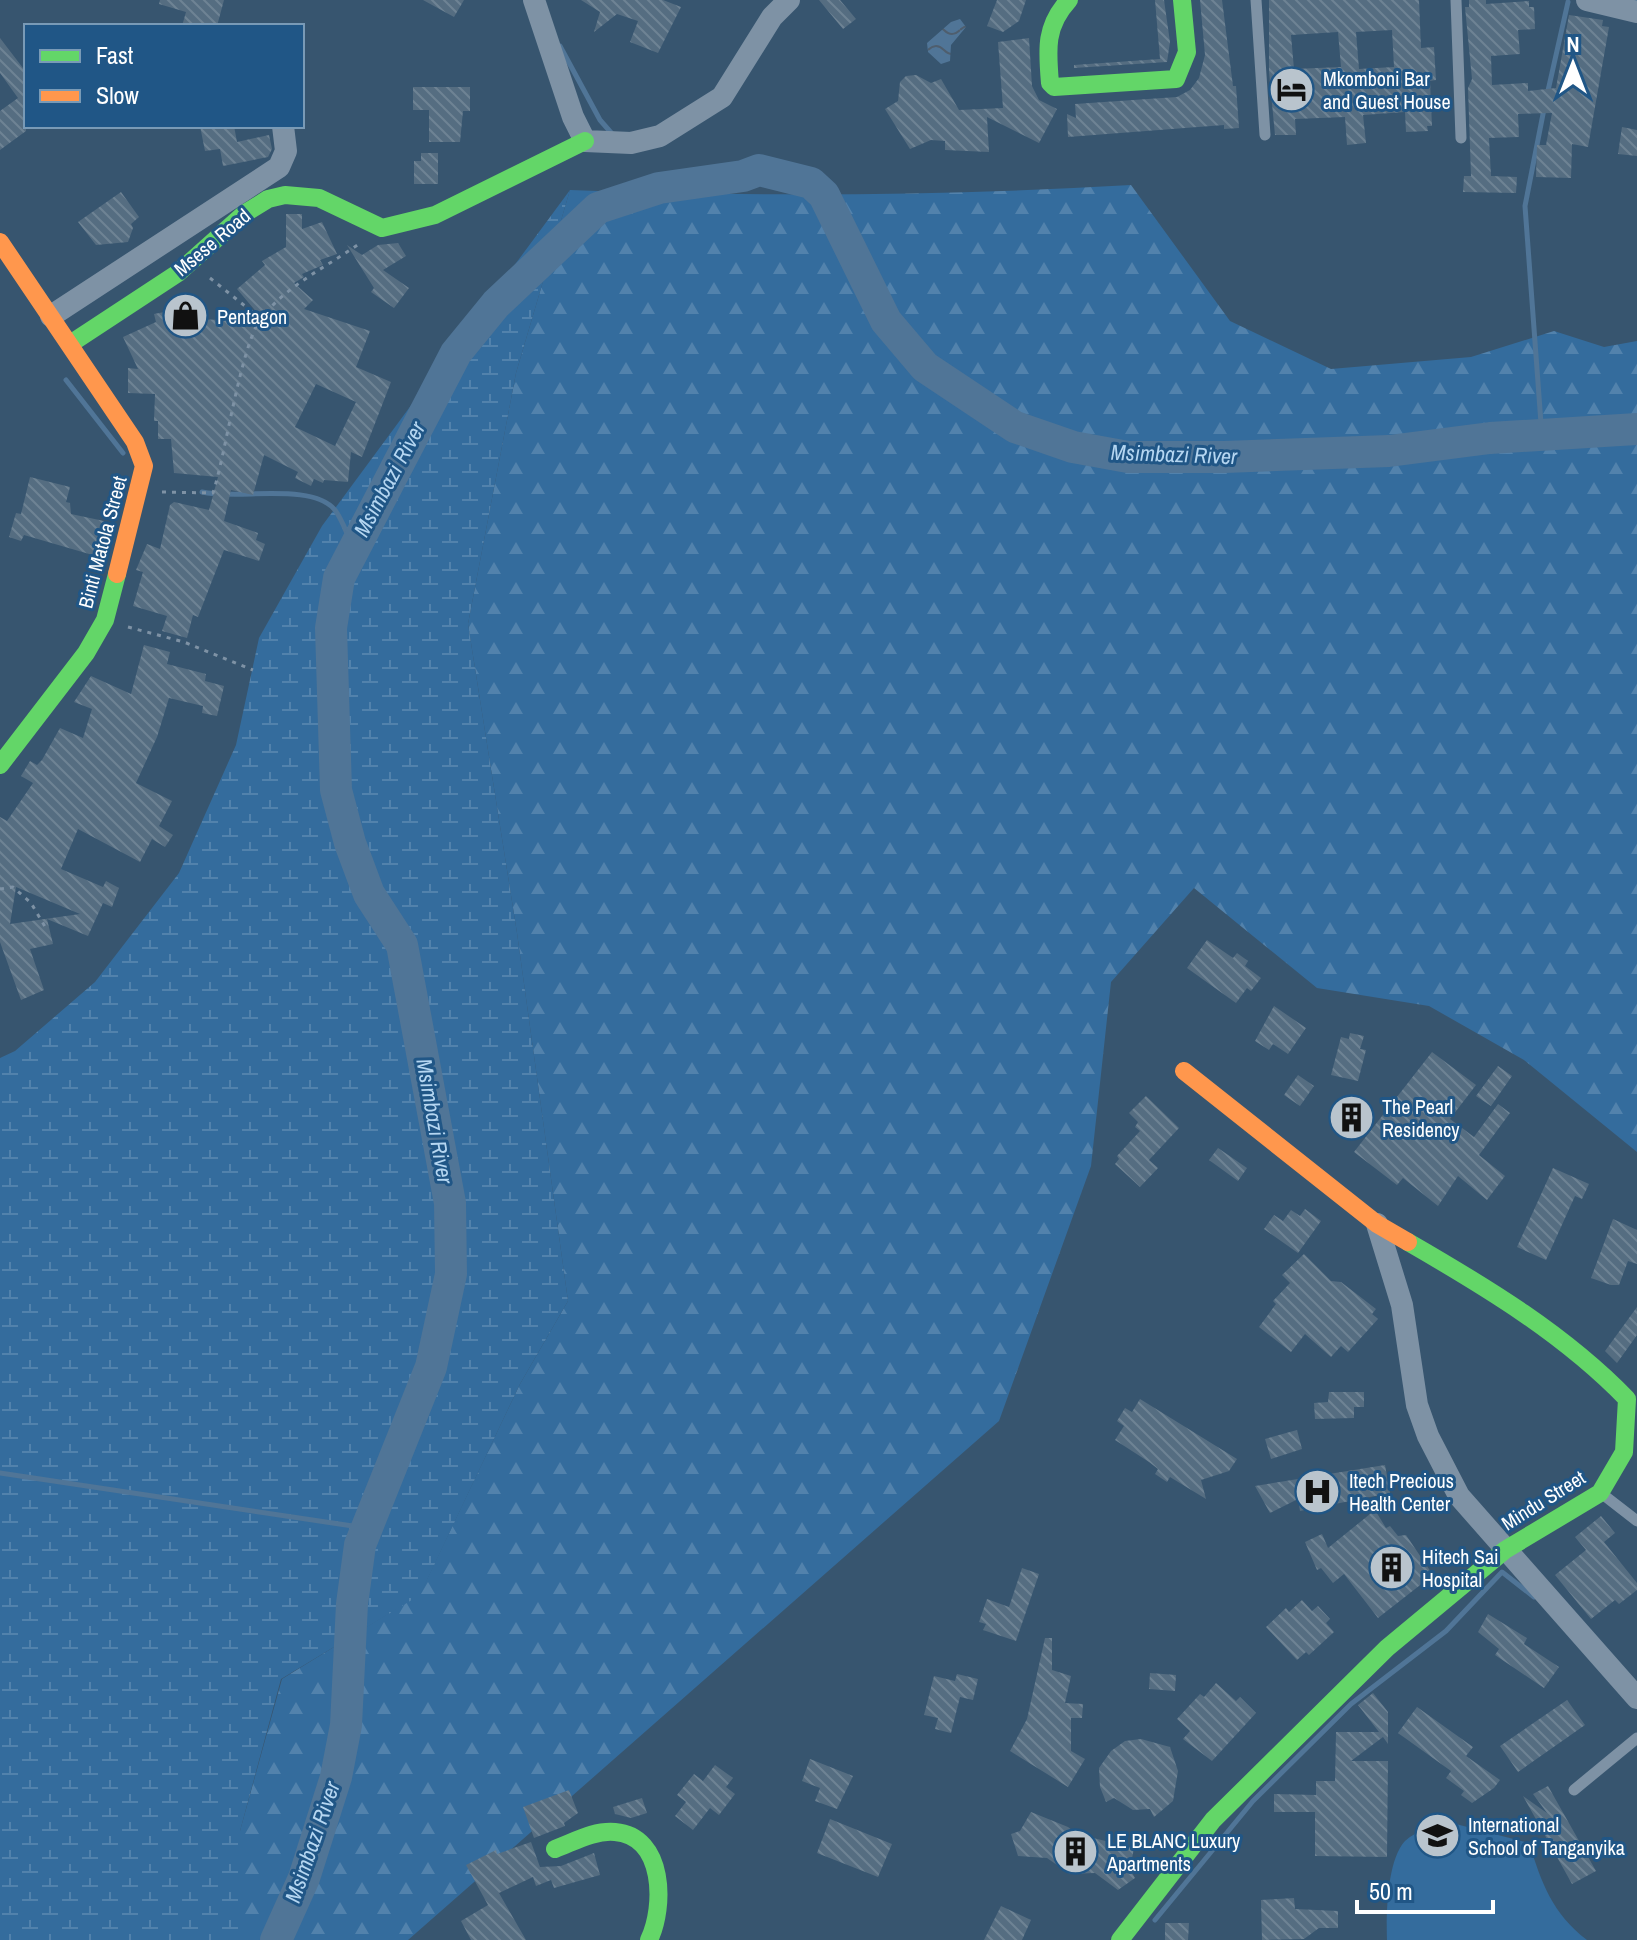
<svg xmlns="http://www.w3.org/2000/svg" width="1637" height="1940" font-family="'Archivo Narrow',sans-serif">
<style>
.forest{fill:url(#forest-firs)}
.wetland{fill:url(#wetland-marsh)}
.green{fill:#346c9d}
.water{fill:url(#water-waves)}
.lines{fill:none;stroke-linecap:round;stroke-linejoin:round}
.stream{stroke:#507597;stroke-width:5}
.river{stroke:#507597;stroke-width:32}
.building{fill:url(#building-back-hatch);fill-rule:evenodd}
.path{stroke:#7e92a5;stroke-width:3;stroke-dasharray:4 6;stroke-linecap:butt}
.lane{stroke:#7e92a5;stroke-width:11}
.street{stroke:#7e92a5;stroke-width:22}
.fast{stroke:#63d668;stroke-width:18}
.slow{stroke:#ff974d;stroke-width:18}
.labels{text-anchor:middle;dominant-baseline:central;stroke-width:6;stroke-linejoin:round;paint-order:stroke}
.poi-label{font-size:20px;fill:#fff;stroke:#205686;text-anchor:start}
.street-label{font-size:20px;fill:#fff;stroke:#205686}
.water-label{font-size:22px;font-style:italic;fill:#b5d6f1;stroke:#205686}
</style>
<defs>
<pattern id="forest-firs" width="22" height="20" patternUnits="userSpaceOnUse" patternTransform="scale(2)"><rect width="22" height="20" fill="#346c9d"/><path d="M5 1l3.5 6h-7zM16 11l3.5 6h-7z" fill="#5282ac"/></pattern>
<pattern id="wetland-marsh" width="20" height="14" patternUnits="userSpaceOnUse" patternTransform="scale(2)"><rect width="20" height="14" fill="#346c9d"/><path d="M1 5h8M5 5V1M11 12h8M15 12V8" fill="none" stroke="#5282ac"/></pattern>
<pattern id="water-waves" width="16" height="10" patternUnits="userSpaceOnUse" patternTransform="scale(2)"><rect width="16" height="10" fill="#507597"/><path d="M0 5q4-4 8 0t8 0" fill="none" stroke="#4e5e6e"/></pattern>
<pattern id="building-back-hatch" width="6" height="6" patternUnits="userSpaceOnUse" patternTransform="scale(2)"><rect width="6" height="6" fill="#556d81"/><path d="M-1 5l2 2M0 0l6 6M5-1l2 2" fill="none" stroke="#6e8394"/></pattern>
</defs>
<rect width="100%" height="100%" fill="#37556f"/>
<!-- forest -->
<path class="forest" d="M 1131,185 L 1230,321 L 1331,369 L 1471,357 L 1554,331 L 1604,347 L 1637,341 L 1637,1152 L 1524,1060 L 1429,1006 L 1317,988 L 1194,888 L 1111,982 L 1091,1166 L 999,1421 L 408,1940 L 240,1940 L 240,1831 L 282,1679 L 420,1594 L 520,1384 L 568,1301 L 517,933 L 468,624 L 516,373 L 570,190 C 757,197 944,196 1131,185 Z"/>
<!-- wetland -->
<path class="wetland" d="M 570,190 L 516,373 L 468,624 L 517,933 L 568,1301 L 520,1384 L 420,1595 L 281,1679 L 240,1831 L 240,1940 L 0,1940 L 0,1058 L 15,1051 L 95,982 L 179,873 L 236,745 L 259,638 L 322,526 Z"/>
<!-- green -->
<path class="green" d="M 1452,1823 L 1529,1843 C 1542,1884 1552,1913 1587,1940 L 1387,1940 C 1386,1915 1387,1860 1405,1841 C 1416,1830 1437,1826 1452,1823 Z"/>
<!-- water -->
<path class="water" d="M 960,19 L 966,27 L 951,45 L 950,61 L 941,64 L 928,52 L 927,43 L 951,22 Z"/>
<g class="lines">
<!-- stream -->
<path class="stream" d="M 1634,0 L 1637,1
M 560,46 L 600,120 L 614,136
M 1547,95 L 1568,2
M 66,380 L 123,453
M 1542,437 L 1525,206 L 1544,109
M 202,492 C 238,500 312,482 335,510 C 341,518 345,529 349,538 L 358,535
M 0,1473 L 366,1528
M 1155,1920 L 1253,1801 L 1351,1704 L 1446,1631 L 1502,1572 L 1534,1597"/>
<!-- river -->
<path class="river" d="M 276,1940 L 304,1878 L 336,1777 L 346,1725 L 352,1604 L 360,1545 L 431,1367 L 451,1274 L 450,1203 L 402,945 L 369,894 L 350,843 L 336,790 L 331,628 L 339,578 L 456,353 L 496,304 L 598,208 L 659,188 L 743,176 L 759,170 L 811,183 L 824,195 L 886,321 L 925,367 L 1015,427 L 1073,447 L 1128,457 L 1224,457 L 1389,451 L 1490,438 L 1637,429"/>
</g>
<!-- building -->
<path class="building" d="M 160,0 L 224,0 L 217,26 L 182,26 L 186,12 L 159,4 Z
M 423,0 L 464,0 L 454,17 Z
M 581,0 L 663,0 L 681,7 L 658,53 L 630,42 L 638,21 L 617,14 L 594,32 L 600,12 Z
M 819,0 L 840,0 L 856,19 L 843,29 Z
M 997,0 L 1026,0 L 1019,21 L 1003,32 L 987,26 Z
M 1155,0 L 1164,0 L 1170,42 L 1167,62 L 1074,68 L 1074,65 L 1160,59 Z
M 1200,0 L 1222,0 L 1233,86 L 1236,86 L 1239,128 L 1224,129 L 1224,125 L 1068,137 L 1067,114 L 1076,118 L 1075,104 L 1177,97 L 1190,90 L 1199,78 L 1205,55 Z
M 1269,0 L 1419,0 L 1421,48 L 1434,47 L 1436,80 L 1430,81 L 1432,126 L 1427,126 L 1428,131 L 1406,132 L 1405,112 L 1363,115 L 1366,143 L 1347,145 L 1345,117 L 1295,119 L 1296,135 L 1275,135 L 1269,72 ZM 1392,30 L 1394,67 L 1359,69 L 1356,32 ZM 1338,32 L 1341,67 L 1294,69 L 1291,35 Z
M 1469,0 L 1486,0 L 1486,4 L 1529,1 L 1529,7 L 1534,7 L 1535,29 L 1518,30 L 1520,54 L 1491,56 L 1492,85 L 1528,83 L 1528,91 L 1556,88 L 1569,15 L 1603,20 L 1602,26 L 1609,27 L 1588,147 L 1572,144 L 1571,178 L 1536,177 L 1537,145 L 1546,145 L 1552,113 L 1518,114 L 1519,137 L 1489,138 L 1491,176 L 1517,177 L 1516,193 L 1463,192 L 1464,176 L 1471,176 L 1468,88 L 1472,79 L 1465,7 L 1469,7 Z
M 0,38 L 26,72 L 26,131 L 0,150 L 0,111 L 18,98 L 0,73 Z
M 1029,38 L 1032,86 L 1039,100 L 1057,109 L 1039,143 L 987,117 L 989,152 L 945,150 L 945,141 L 931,140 L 910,149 L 885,109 L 898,101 L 900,82 L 906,76 L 916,75 L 931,83 L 941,79 L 959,110 L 1003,108 L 998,42 Z
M 413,87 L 470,87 L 470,111 L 463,111 L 460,142 L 429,142 L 429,110 L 413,110 Z
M 200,126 L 234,126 L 237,142 L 269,135 L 272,149 L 268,157 L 223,166 L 220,149 L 205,151 Z
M 1622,127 L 1637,130 L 1637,156 L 1618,154 Z
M 421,153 L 438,153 L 438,184 L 414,184 L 414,161 L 421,161 Z
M 121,192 L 139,217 L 131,224 L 133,228 L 128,242 L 96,245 L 78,222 Z
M 286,214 L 302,214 L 302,229 L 322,222 L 337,254 L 320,260 L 323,265 L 302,274 L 304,277 L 294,283 L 313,300 L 304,309 L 370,331 L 356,367 L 391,382 L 362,457 L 351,452 L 348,482 L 324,480 L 323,483 L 314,479 L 311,486 L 295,478 L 298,472 L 264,455 L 253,495 L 231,490 L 224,521 L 258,533 L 256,540 L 265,544 L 259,561 L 224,550 L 198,617 L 193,615 L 187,638 L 162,631 L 167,616 L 133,606 L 143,572 L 136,570 L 147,544 L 160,549 L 170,505 L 174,502 L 209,510 L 218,477 L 174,473 L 171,439 L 158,439 L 158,421 L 154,421 L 155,394 L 128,393 L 128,368 L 138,369 L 123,337 L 156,322 L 154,314 L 195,306 L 197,319 L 265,322 L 237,289 L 265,265 L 262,261 L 286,247 ZM 316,384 L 356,402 L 335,446 L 295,427 Z
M 398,243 L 406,256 L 383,270 L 409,288 L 394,308 L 371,292 L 374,288 L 347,245 L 362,255 L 378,245 Z
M 30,477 L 70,487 L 66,502 L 70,503 L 71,514 L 104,521 L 96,556 L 24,535 L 21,541 L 9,537 L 16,513 L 21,514 Z
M 144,645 L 170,652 L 167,664 L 206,674 L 205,681 L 224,686 L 217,716 L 202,713 L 203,706 L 169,698 L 157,737 L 136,783 L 172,801 L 159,826 L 173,835 L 165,847 L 152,839 L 140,862 L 78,829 L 61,869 L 103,887 L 106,881 L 119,888 L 112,907 L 103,903 L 88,936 L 47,919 L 53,944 L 30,949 L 44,990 L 21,1000 L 0,942 L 0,817 L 7,821 L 33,783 L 21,776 L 30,761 L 37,765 L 42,760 L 60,728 L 83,738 L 92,709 L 74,702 L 91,676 L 131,694 ZM 16,887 L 80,914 L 10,924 Z
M 1207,940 L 1233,958 L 1237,953 L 1248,961 L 1245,966 L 1261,978 L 1251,991 L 1247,988 L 1236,1003 L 1187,968 Z
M 1274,1006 L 1306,1028 L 1288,1054 L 1273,1044 L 1269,1050 L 1255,1041 Z
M 1350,1033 L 1364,1036 L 1360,1049 L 1366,1050 L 1358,1081 L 1331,1075 L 1341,1037 L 1349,1039 Z
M 1432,1052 L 1476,1085 L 1450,1119 L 1474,1137 L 1498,1104 L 1510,1113 L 1479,1155 L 1505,1176 L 1487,1200 L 1458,1176 L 1438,1206 L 1403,1178 L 1397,1185 L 1354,1152 Z
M 1498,1066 L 1512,1076 L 1491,1106 L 1476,1096 Z
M 1298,1075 L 1314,1086 L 1300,1106 L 1284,1095 Z
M 1146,1096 L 1179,1128 L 1149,1160 L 1158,1168 L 1140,1187 L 1115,1164 L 1119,1159 L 1117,1156 L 1140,1131 L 1135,1127 L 1138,1122 L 1129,1113 Z
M 1354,1102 L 1363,1109 L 1355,1139 L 1336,1123 Z
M 1218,1148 L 1247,1168 L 1238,1181 L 1209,1160 Z
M 1553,1168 L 1589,1184 L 1582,1199 L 1575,1196 L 1546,1260 L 1517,1247 Z
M 1305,1209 L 1321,1221 L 1298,1253 L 1264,1229 L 1274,1215 L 1283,1221 L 1291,1210 L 1300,1216 Z
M 1613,1219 L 1637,1230 L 1637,1264 L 1628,1261 L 1619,1285 L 1611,1285 L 1591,1278 Z
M 1304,1254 L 1331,1281 L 1341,1282 L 1376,1309 L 1372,1314 L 1378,1319 L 1348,1352 L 1341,1346 L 1331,1357 L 1305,1334 L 1291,1352 L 1259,1327 L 1276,1304 L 1273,1301 L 1290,1283 L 1282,1275 Z
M 1637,1307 L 1637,1335 L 1617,1363 L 1605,1351 Z
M 1329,1392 L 1364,1392 L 1364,1407 L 1354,1407 L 1354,1418 L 1315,1419 L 1314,1403 L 1328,1402 Z
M 1140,1399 L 1237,1459 L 1229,1471 L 1201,1480 L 1206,1499 L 1170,1477 L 1167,1482 L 1155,1474 L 1158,1469 L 1149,1462 L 1115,1440 L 1124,1426 L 1117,1421 L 1125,1408 L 1132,1412 Z
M 1297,1430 L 1302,1449 L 1271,1459 L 1265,1439 Z
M 1385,1465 L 1390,1493 L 1300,1511 L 1298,1499 L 1270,1513 L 1255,1486 Z
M 1375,1510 L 1386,1528 L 1390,1526 L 1398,1536 L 1406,1535 L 1433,1575 L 1378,1618 L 1344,1574 L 1333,1583 L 1321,1568 L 1317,1570 L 1305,1542 L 1322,1534 L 1328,1548 Z
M 1601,1516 L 1615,1533 L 1604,1542 L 1637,1583 L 1637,1590 L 1619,1604 L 1615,1600 L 1591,1619 L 1555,1575 L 1586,1550 L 1575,1537 Z
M 1022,1568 L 1039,1574 L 1016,1641 L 983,1630 L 986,1624 L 979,1622 L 987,1599 L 1009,1607 Z
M 1302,1600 L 1312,1611 L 1318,1606 L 1330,1619 L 1326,1623 L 1334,1632 L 1309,1655 L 1306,1652 L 1297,1660 L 1266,1627 L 1286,1608 L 1289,1612 Z
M 1488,1614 L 1527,1638 L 1524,1644 L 1559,1667 L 1544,1688 L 1495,1655 L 1499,1649 L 1478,1632 Z
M 1045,1638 L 1052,1638 L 1052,1670 L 1071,1676 L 1065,1703 L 1083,1704 L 1082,1718 L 1071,1718 L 1071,1751 L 1085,1759 L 1068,1787 L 1010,1751 L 1027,1719 Z
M 1150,1673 L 1176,1675 L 1175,1691 L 1149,1689 Z
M 957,1674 L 978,1679 L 973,1700 L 960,1697 L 951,1733 L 935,1729 L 938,1718 L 924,1715 L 934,1676 L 955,1681 Z
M 1216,1683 L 1236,1701 L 1240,1697 L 1256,1713 L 1212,1761 L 1183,1739 L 1190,1731 L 1177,1719 L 1200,1694 L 1204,1697 Z
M 1373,1693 L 1388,1712 L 1388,1744 L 1383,1737 L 1351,1761 L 1388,1761 L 1387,1857 L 1315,1856 L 1315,1812 L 1274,1812 L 1274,1794 L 1316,1795 L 1316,1781 L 1335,1781 L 1336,1732 L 1379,1732 L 1358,1705 Z
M 1567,1700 L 1585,1725 L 1518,1772 L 1500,1746 Z
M 1417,1707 L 1473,1747 L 1466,1756 L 1500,1780 L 1494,1788 L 1472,1803 L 1461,1795 L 1464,1791 L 1446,1778 L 1451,1771 L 1398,1733 Z
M 1141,1739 L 1170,1747 L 1178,1771 L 1173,1801 L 1154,1817 L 1150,1809 L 1133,1810 L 1114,1798 L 1106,1802 L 1100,1787 L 1099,1768 L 1111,1751 L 1125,1741 Z
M 810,1759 L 853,1776 L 837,1809 L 815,1801 L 820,1788 L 802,1781 Z
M 715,1765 L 733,1778 L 726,1787 L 735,1794 L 719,1815 L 710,1808 L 693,1830 L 675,1816 L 686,1802 L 677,1795 L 694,1774 L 703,1781 Z
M 1548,1786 L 1596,1871 L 1572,1884 L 1523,1796 L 1547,1813 L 1533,1794 Z
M 569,1790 L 578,1813 L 564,1823 L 565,1826 L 534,1838 L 523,1807 Z
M 642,1798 L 647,1813 L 631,1818 L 615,1814 L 613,1807 Z
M 1031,1812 L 1068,1827 L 1077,1834 L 1134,1848 L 1130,1869 L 1135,1878 L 1118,1890 L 1095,1873 L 1070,1874 L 1047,1858 L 1018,1856 L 1011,1834 L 1020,1831 Z
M 830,1819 L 892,1844 L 878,1877 L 817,1853 Z
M 531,1842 L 540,1867 L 561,1866 L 594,1853 L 600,1875 L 554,1888 L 551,1880 L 536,1886 L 533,1877 L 499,1893 L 526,1940 L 471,1940 L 461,1921 L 488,1905 L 466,1865 L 496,1850 L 497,1854 Z
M 1294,1898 L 1295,1909 L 1338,1911 L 1338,1928 L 1319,1928 L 1304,1939 L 1262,1940 L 1261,1900 Z
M 1001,1906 L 1031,1920 L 1022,1940 L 984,1940 Z
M 1165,1923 L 1189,1923 L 1188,1940 L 1165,1940 Z"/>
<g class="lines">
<!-- path -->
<path class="path" d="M 210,278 L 260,318
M 162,492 L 213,493 C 226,453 241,343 262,317 C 288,285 326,267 359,244
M 128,627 L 184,642 L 253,670
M 0,889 L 13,887 L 31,903 L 47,930"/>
<!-- lane -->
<path class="lane" d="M 1256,0 L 1265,135
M 1456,0 L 1461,138
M 1601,1493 L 1637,1521
M 1574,1790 L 1637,1738"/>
<!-- street -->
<path class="street" d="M 534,0 L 573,117 L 585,141 L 631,143 L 660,136 L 722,97 L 772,17 L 789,0
M 1587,0 L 1637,12
M 51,316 L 279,167 L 286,151 L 283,126
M 1377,1224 L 1402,1305 L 1417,1405 L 1428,1436 L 1459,1496 L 1637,1698"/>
<!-- fast -->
<path class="fast" d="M 1069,0 C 1045,26 1047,49 1050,83 L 1054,87 L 1176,79 L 1187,52 L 1182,0
M 70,344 L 178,273 L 244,214 L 268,199 L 285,195 L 319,198 L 382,228 L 435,215 L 585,141
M 0,765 L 86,653 L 105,620 L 117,574
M 555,1849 C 574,1842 594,1830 615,1832 C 665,1836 665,1907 649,1940
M 1120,1940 L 1213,1820 L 1387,1648 L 1505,1550 L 1600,1493 L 1624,1452 L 1627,1399 C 1564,1334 1486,1287 1408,1242"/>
<!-- slow -->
<path class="slow" d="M 0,242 L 135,442 L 144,466 L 117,574
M 1184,1071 L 1377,1224 L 1408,1242"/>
</g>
<!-- icons -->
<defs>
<symbol id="hotel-disc" viewBox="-11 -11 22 22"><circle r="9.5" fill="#b9c4cd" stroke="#205686"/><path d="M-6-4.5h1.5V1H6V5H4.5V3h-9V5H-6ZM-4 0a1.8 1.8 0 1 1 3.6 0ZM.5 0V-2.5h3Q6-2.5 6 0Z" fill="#111"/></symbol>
<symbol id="shop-disc" viewBox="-11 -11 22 22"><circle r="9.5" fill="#b9c4cd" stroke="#205686"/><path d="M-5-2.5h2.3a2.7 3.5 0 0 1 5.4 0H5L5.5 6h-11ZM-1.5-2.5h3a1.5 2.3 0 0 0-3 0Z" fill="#111"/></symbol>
<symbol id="building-disc" viewBox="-11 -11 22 22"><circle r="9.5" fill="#b9c4cd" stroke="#205686"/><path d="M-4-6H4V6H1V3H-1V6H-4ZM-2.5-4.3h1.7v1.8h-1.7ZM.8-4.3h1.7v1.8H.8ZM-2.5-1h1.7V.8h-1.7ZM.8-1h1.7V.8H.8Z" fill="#111"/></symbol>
<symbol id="hospital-disc" viewBox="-11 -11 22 22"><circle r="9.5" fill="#b9c4cd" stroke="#205686"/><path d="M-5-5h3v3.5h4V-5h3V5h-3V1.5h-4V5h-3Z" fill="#111"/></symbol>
<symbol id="school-disc" viewBox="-11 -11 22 22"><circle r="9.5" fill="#b9c4cd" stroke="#205686"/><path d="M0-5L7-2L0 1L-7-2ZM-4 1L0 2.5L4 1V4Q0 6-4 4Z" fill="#111"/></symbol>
</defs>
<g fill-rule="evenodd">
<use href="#hotel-disc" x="1266" y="64" width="51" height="51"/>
<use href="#shop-disc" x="160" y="290" width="51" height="51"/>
<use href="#building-disc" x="1326" y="1092" width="51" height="51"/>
<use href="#hospital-disc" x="1292" y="1466" width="51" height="51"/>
<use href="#building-disc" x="1366" y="1542" width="51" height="51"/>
<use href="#school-disc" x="1412" y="1810" width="51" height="51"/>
<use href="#building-disc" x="1050" y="1826" width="51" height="51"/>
</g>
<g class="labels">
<!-- poi labels -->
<g class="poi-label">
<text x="1323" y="78">Mkomboni Bar<tspan x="1323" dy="23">and Guest House</tspan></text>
<text x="217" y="316">Pentagon</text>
<text x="1382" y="1106">The Pearl<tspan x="1382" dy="23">Residency</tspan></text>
<text x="1349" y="1480">Itech Precious<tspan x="1349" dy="23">Health Center</tspan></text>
<text x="1422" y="1556">Hitech Sai<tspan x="1422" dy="23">Hospital</tspan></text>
<text x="1468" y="1824">International<tspan x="1468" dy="23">School of Tanganyika</tspan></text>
<text x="1107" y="1840">LE BLANC Luxury<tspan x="1107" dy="23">Apartments</tspan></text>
</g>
<!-- street labels -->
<g class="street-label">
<text transform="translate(212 242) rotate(-40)">Msese Road</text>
<text transform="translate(102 542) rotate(-75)">Binti Matola Street</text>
<text transform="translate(1543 1500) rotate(-32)">Mindu Street</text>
</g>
<!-- water labels -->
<g class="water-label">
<text transform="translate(1174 454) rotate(2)">Msimbazi River</text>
<text transform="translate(389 479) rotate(-62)">Msimbazi River</text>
<text transform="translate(435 1121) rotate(80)">Msimbazi River</text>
<text transform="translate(312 1842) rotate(-71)">Msimbazi River</text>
</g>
</g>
<!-- legend -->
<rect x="24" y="24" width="280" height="104" fill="#205686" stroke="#799ab6" stroke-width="2"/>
<rect x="40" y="50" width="40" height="12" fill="#63d668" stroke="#799ab6" stroke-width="2"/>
<text x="96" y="64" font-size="24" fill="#ffffff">Fast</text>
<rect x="40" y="90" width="40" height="12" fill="#ff974d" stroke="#799ab6" stroke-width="2"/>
<text x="96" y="104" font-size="24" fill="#ffffff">Slow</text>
<!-- north arrow -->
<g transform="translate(1573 64)" stroke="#205686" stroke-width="6" paint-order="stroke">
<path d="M0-6L14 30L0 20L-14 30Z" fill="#ffffff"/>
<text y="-12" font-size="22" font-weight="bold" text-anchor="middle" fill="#ffffff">N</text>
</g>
<!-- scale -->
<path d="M1357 1900v12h136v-12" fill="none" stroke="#ffffff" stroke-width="4"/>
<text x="1369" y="1900" font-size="24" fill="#ffffff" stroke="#205686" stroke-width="6" paint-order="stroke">50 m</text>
</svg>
